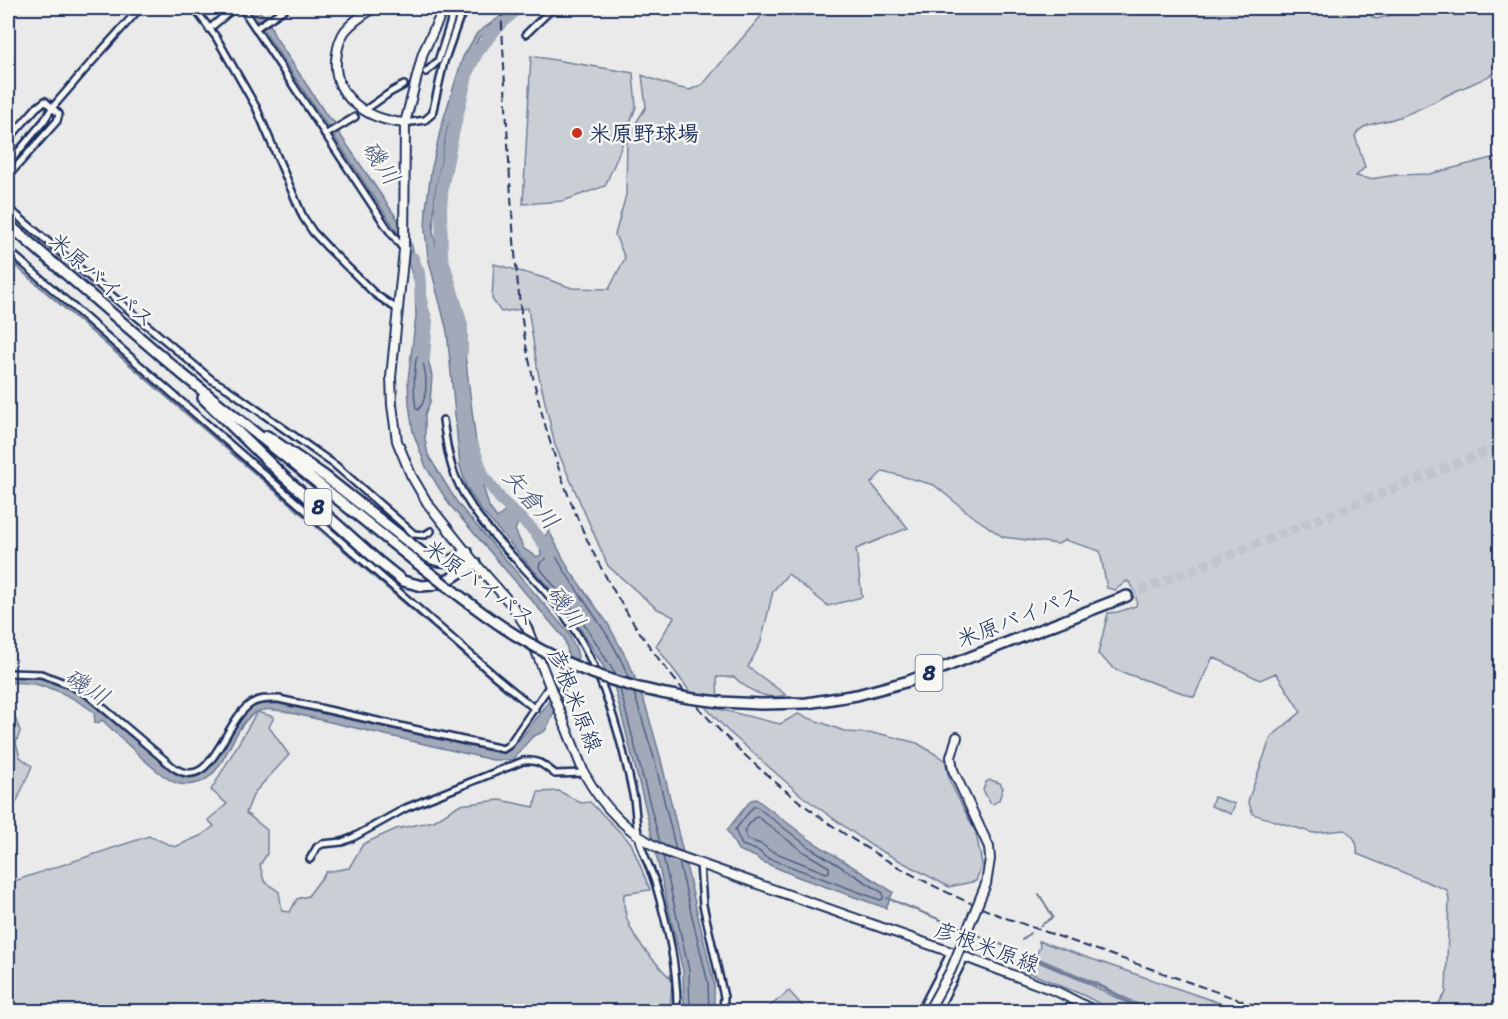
<svg xmlns="http://www.w3.org/2000/svg" width="1508" height="1019" font-family="Sriracha,'Klee One',sans-serif">
<style>
.green{fill:#caced5;stroke:#727e9a;stroke-width:1.5}
.water{fill:#a2aaba;stroke:#6c7995;stroke-width:1.5}
.lines{fill:none;stroke-linecap:round;stroke-linejoin:round}
.shore{stroke:#516083;stroke-width:1.5}
.stream{stroke:#6c7995;stroke-width:2}
.river{stroke:#a2aaba;stroke-width:12}
.street-tunnel{stroke:#c0c5cd;stroke-width:5;stroke-dasharray:5 2.5;stroke-linecap:butt}
.highway-tunnel{stroke:#c0c5cd;stroke-width:9;stroke-dasharray:9 4.5;stroke-linecap:butt}
.street-casing{stroke:#1b2f5e;stroke-width:10}
.secondary-casing{stroke:#1b2f5e;stroke-width:12}
.highway-casing{stroke:#1b2f5e;stroke-width:14}
.street{stroke:#f6f6f2;stroke-width:5}
.secondary{stroke:#f6f6f2;stroke-width:8}
.highway{stroke:#f6f6f2;stroke-width:9}
.rail{stroke:#1b2f5e;stroke-width:2;stroke-dasharray:9 4.5;stroke-linecap:butt}
.secondary-bridge-casing{stroke:#1b2f5e;stroke-width:12;stroke-linecap:butt}
.highway-bridge-casing{stroke:#1b2f5e;stroke-width:14;stroke-linecap:butt}
.secondary-bridge{stroke:#f6f6f2;stroke-width:8}
.highway-bridge{stroke:#f6f6f2;stroke-width:9}
.poi-dot{fill:#c8321e;stroke:#f6f6f2;stroke-width:2}
.labels{text-anchor:middle;dominant-baseline:central;stroke-width:5;stroke-linejoin:round;paint-order:stroke}
.shield{fill:#f6f6f2;stroke:#5d6b8a;stroke-width:1.5}
.shield-label{font-size:21px;font-weight:bold;fill:#1b2f5e}
.poi-label{font-size:22px;font-weight:bold;fill:#1b2f5e;stroke:#f6f6f2;text-anchor:start}
.street-label{font-size:22px;fill:#1b2f5e;stroke:#f6f6f2}
.water-label{font-size:24px;font-style:italic;fill:#44547a;stroke:#f6f6f2}
</style>
<rect width="100%" height="100%" fill="#e9eae9"/>
<filter id="ink" filterUnits="userSpaceOnUse"><feTurbulence type="fractalNoise" baseFrequency=".0167" numOctaves="2"/><feDisplacementMap in="SourceGraphic" scale="12" xChannelSelector="R" yChannelSelector="G"/><feConvolveMatrix kernelMatrix="1 2 1 2 8 2 1 2 1" color-interpolation-filters="sRGB"/></filter>
<g filter="url(#ink)">
<!-- green -->
<path class="green" d="M 768,8 L 889,8 L 891,10 L 905,8 L 1359,8 L 1376,19 L 1413,10 L 1414,8 L 1500,8 L 1500,69 C 1487,79 1473,83 1458,90 C 1436,100 1415,113 1393,119 C 1380,123 1361,123 1355,136 L 1365,167 L 1356,176 L 1370,179 L 1396,175 L 1430,174 L 1500,156 L 1500,1011 L 1433,1011 L 1446,993 L 1449,899 L 1447,890 L 1357,854 C 1359,843 1354,836 1345,830 L 1313,833 L 1253,814 L 1248,801 L 1271,737 L 1301,712 L 1276,673 L 1260,680 L 1213,657 L 1194,697 L 1116,670 L 1098,654 L 1108,613 L 1118,612 L 1136,606 C 1138,598 1134,585 1127,581 L 1115,590 L 1107,588 L 1100,551 L 1065,540 L 1058,544 L 1003,537 L 971,515 L 934,485 L 883,471 L 871,483 L 908,528 L 856,549 L 862,597 L 828,606 L 788,574 L 773,591 L 761,642 L 748,667 L 786,695 C 766,701 748,690 734,677 L 717,677 L 718,709 L 780,724 L 798,714 L 847,732 L 881,734 L 917,743 L 945,760 L 950,782 L 976,833 L 982,864 L 976,881 L 949,887 L 872,846 L 802,796 L 728,731 L 688,689 L 656,646 L 674,617 L 656,608 L 608,566 L 555,445 L 538,372 L 528,308 L 501,312 L 492,299 L 494,264 L 541,277 L 572,288 L 609,289 L 625,258 L 615,235 L 626,195 L 627,137 L 646,107 L 642,75 L 675,87 L 690,90 L 703,84 Z
M 531,56 L 633,73 L 636,107 L 617,158 L 605,186 L 563,201 L 523,204 Z
M 8,698 L 20,731 L 16,743 L 20,757 L 32,766 L 8,822 Z
M 257,712 L 274,717 L 269,727 L 289,755 L 254,793 L 246,813 L 267,830 L 267,854 L 260,865 L 264,881 L 279,892 L 282,911 L 290,912 L 297,899 L 308,896 L 326,872 L 349,868 L 363,844 L 396,829 L 434,821 L 459,805 L 500,800 L 534,807 L 538,792 L 559,791 L 581,803 L 590,802 L 631,843 L 650,890 L 624,894 C 621,930 649,955 672,980 L 670,1011 L 8,1011 L 8,883 L 149,836 L 175,847 L 202,835 L 214,826 L 208,820 L 227,804 L 211,790 Z
M 990,780 L 1000,783 L 1003,788 L 999,800 L 993,804 L 990,803 L 983,790 L 986,782 Z
M 1214,797 L 1235,804 L 1231,814 L 1211,806 Z
M 1039,941 L 1243,1011 L 1151,1011 L 1096,983 L 1035,957 L 1040,947 Z
M 1027,957 L 1085,982 L 1143,1011 L 1113,1011 L 1083,995 L 1023,970 Z
M 789,991 L 807,1011 L 764,1011 Z"/>
<!-- water -->
<path class="water" d="M 249,8 L 256,8 C 265,16 271,23 274,35 L 327,116 L 334,122 L 339,133 L 396,217 L 412,246 L 423,295 L 426,351 L 432,376 L 430,402 L 425,414 L 425,440 L 428,455 L 458,504 L 567,631 L 576,649 L 578,656 L 573,674 L 545,731 L 532,737 L 512,760 L 493,760 L 287,712 C 276,710 265,707 255,713 C 230,727 226,779 194,784 C 188,785 181,785 176,783 C 156,775 120,736 102,720 L 98,723 L 95,723 L 94,712 C 69,694 39,680 8,683 L 8,676 L 47,679 L 76,691 L 174,773 C 186,780 197,780 207,770 L 245,712 C 255,704 266,703 279,704 L 496,752 L 508,751 C 520,742 563,685 567,671 C 570,659 568,649 564,638 L 449,504 L 426,467 L 413,432 L 409,404 L 408,380 L 416,316 L 415,282 L 396,230 Z
M 513,8 L 524,8 L 513,13 L 488,35 L 479,37 L 457,95 L 455,109 L 447,130 L 435,194 L 433,231 L 440,264 L 458,318 L 465,354 L 480,475 L 489,507 L 497,518 L 506,511 L 517,510 L 521,516 L 515,530 L 524,549 L 537,557 L 541,555 C 539,544 542,539 549,531 L 570,571 L 608,624 L 630,665 L 646,707 L 660,756 L 714,983 L 714,1011 L 684,1011 L 683,971 L 645,806 L 613,682 L 578,625 L 549,588 L 481,510 L 466,486 L 460,466 L 447,331 L 428,257 L 425,230 L 426,209 L 431,172 L 441,127 L 463,57 L 477,33 Z
M 756,799 L 810,840 L 893,892 L 886,908 L 798,877 L 761,861 L 756,857 L 738,850 L 727,830 L 751,800 Z"/>
<g class="lines">
<!-- shore -->
<path class="shore" d="M 419,356 C 428,368 429,399 418,410 L 416,408 C 413,392 414,375 416,359 Z
M 616,675 L 583,622 L 539,567 L 540,563 L 546,559 L 549,550 L 553,551 C 576,595 612,632 629,679
M 620,689 L 660,843
M 634,693 L 654,758 L 676,850
M 753,807 L 757,807 L 806,845 L 883,893 L 883,899 L 880,900 L 765,857 L 759,851 L 742,845 L 735,830 Z
M 758,817 L 802,851 L 829,867 L 829,872 L 826,873 L 769,850 L 763,845 L 747,839 L 744,831 L 754,818 Z
M 663,856 L 689,970 L 690,1012
M 679,862 L 708,983 L 709,1012"/>
<!-- stream -->
<path class="stream" d="M 8,259 L 516,700
M 1039,894 L 1053,917 L 1040,926
M 887,898 L 1012,949
M 1022,940 L 1030,933
M 1028,956 L 1103,988 L 1147,1012"/>
<!-- river -->
<path class="river" d="M 413,258 L 419,273 L 422,306 L 427,321 L 424,358
M 462,352 L 462,325 L 442,256 L 441,208 L 443,184 L 453,134 L 468,71 L 477,53 L 494,31 L 518,8
M 473,446 L 484,477 L 503,502 L 534,531 L 551,554"/>
<!-- street-tunnel -->
<path class="street-tunnel" d="M 404,85 L 426,72"/>
<!-- highway-tunnel -->
<path class="highway-tunnel" d="M 1127,596 L 1500,446"/>
<defs>
<path id="street" d="M 194,8 L 216,37 L 256,107 L 303,217 L 313,232 L 328,248 L 375,294 L 397,309
M 242,8 L 388,229 L 404,250
M 256,28 L 286,8
M 209,29 L 234,8
M 526,34 L 553,8
M 426,72 L 438,61 L 455,8
M 368,108 L 391,92 L 404,85
M 405,123 L 425,120 L 432,114 L 444,62 L 459,19 L 468,8
M 325,135 L 355,117
M 8,140 L 36,108 L 45,101 L 59,114 L 57,121 L 8,176
M 8,164 L 44,121 L 52,108 L 89,65 L 140,8
M 8,208 L 212,380 L 228,389 L 335,465 L 414,534 L 425,535 L 431,531
M 8,250 L 495,676 L 535,709
M 443,420 C 446,439 448,460 456,478 C 479,533 531,568 565,616 C 603,669 621,736 634,799 C 636,812 636,826 639,839 C 643,854 650,867 655,882 C 667,923 678,968 677,1012
M 8,673 L 41,674 L 70,685 L 87,694 L 173,767 C 213,795 223,720 252,703 C 260,698 270,699 279,699 L 503,749 L 509,745 L 550,685
M 310,859 L 317,847 L 322,844 L 342,842 L 352,838 L 406,808 L 523,761 C 538,759 544,765 555,774 L 584,773
M 700,864 L 703,905 L 724,997 L 723,1012
M 920,1012 L 951,952
M 937,1012 L 965,957"/>
<path id="secondary" d="M 374,8 C 364,14 353,21 345,31 C 341,37 338,46 337,53 C 329,95 367,120 405,123
M 444,8 L 423,53 L 405,123 L 404,250 L 391,377 L 392,405 L 397,441 L 411,475 L 428,504 L 475,563 L 511,604 L 527,628 L 584,773 C 603,808 628,833 664,851 L 965,957 L 1058,992 L 1097,1012
M 957,737 L 951,757 L 953,770 L 989,847 L 990,859 L 986,884"/>
<path id="highway" d="M 8,224 L 182,374 L 417,563
M 203,398 L 283,476 L 378,561 L 403,581 L 422,586 L 433,585 L 450,579 L 475,563
M 267,436 L 326,477 L 426,556 C 443,565 452,562 467,552
M 720,702 L 761,704 L 807,703 L 857,695 L 909,681 L 1127,596"/>
</defs>
<!-- street casing -->
<use href="#street" class="street-casing"/>
<!-- secondary casing -->
<use href="#secondary" class="secondary-casing"/>
<!-- highway casing -->
<use href="#highway" class="highway-casing"/>
<!-- street -->
<use href="#street" class="street"/>
<!-- secondary -->
<use href="#secondary" class="secondary"/>
<!-- highway -->
<use href="#highway" class="highway"/>
<!-- rail -->
<path class="rail" d="M 501,8 C 505,81 508,154 513,227 C 516,266 519,306 526,345 C 540,414 560,484 591,548 C 676,722 828,848 1006,918 L 1274,1012"/>
<defs>
<path id="secondary-bridge" d="M 930,1008 L 951,970 L 986,884"/>
<path id="highway-bridge" d="M 417,563 C 450,588 482,615 517,636 C 579,675 648,695 720,702"/>
</defs>
<!-- secondary-bridge casing -->
<use href="#secondary-bridge" class="secondary-bridge-casing"/>
<!-- highway-bridge casing -->
<use href="#highway-bridge" class="highway-bridge-casing"/>
<!-- secondary-bridge -->
<use href="#secondary-bridge" class="secondary-bridge"/>
<!-- highway-bridge -->
<use href="#highway-bridge" class="highway-bridge"/>
</g>
</g>
<!-- markers -->
<circle class="poi-dot" cx="577" cy="133" r="6"/>
<g class="labels">
<!-- shield labels -->
<g class="shield">
<rect x="304.5" y="489" width="27" height="36" rx="4.5"/>
<rect x="915.5" y="655" width="27" height="36" rx="4.5"/>
</g>
<g class="shield-label">
<text x="318" y="507">8</text>
<text x="929" y="673">8</text>
</g>
<!-- poi labels -->
<g class="poi-label">
<text x="589" y="133">米原野球場</text>
</g>
<!-- street labels -->
<g class="street-label">
<text transform="translate(102 280) rotate(41)">米原バイパス</text>
<text transform="translate(480 583) rotate(36)">米原バイパス</text>
<text transform="translate(1019 617) rotate(-21)">米原バイパス</text>
<text transform="translate(575 700) rotate(68)">彦根米原線</text>
<text transform="translate(987 947) rotate(20)">彦根米原線</text>
</g>
<!-- water labels -->
<g class="water-label">
<text transform="translate(381 163) rotate(56)">磯川</text>
<text transform="translate(531 499) rotate(49)">矢倉川</text>
<text transform="translate(566 607) rotate(54)">磯川</text>
<text transform="translate(87 687) rotate(33)">磯川</text>
</g>
</g>
<!-- margin -->
<rect width="1508" height="1019" fill="none" stroke="#f6f6f2" stroke-width="30"/>
<rect x="15" y="15" width="1478" height="989" fill="none" stroke="#1b2f5e" stroke-width="2" filter="url(#ink)"/>
</svg>
